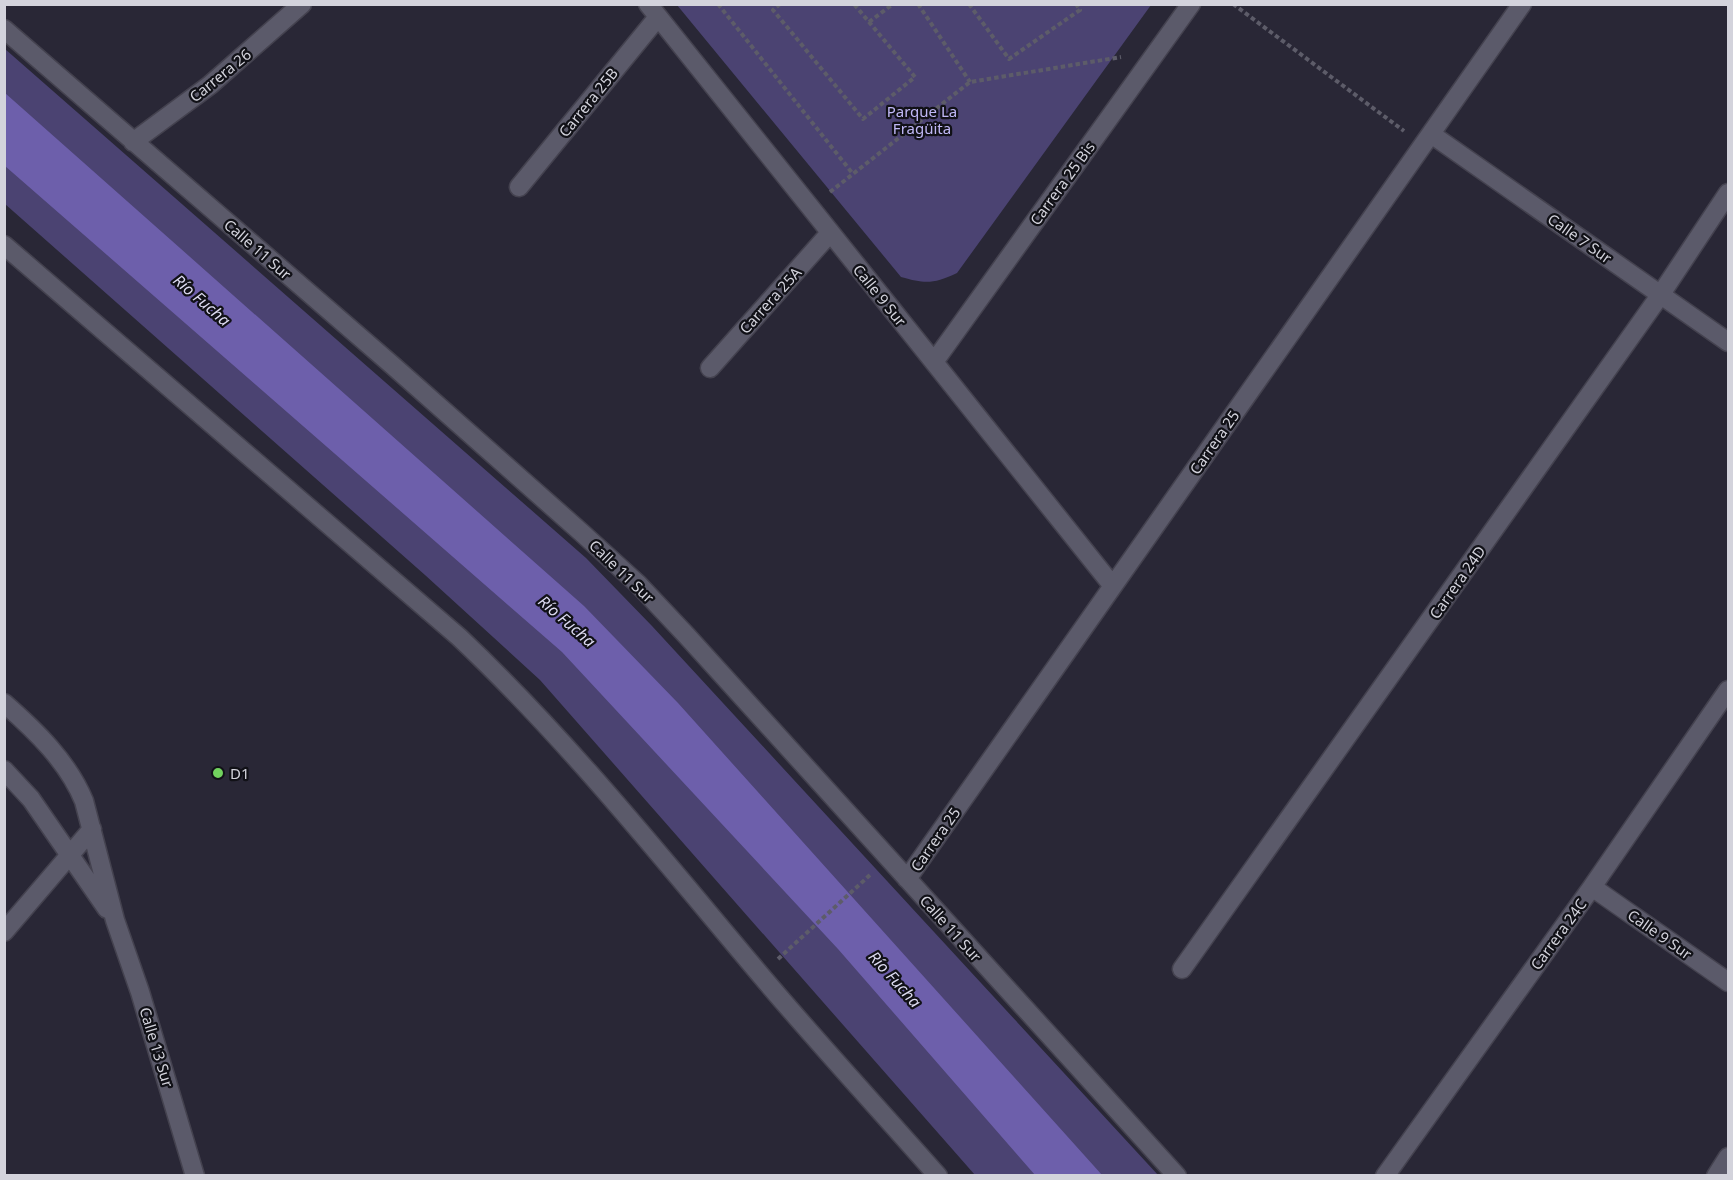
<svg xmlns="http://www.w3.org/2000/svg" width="1733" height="1180" font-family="'Noto Sans',sans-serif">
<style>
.green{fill:#4b4372}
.water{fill:#6d5fab}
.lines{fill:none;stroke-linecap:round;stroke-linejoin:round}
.minor-casing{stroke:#44424f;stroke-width:21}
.path{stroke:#5d5c69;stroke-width:4;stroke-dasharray:4.5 3;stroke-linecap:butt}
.minor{stroke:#5b5a6a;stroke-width:18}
.poi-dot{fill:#71d25e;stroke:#111117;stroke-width:2}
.labels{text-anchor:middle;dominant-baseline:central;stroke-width:4.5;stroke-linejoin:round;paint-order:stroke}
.street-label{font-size:15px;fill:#d3d3dc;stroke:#111117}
.park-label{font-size:15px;fill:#c0b8f6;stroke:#111117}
.poi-label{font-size:15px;fill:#d3d3dc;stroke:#111117;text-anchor:start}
.water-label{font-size:16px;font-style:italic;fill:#dddbf1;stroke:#111117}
</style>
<rect width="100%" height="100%" fill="#292736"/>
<!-- green -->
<path class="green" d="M 677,5 L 1151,5 L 957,273 C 933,284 926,284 901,277 Z
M 5,49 L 586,558 L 652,626 L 1158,1175 L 975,1175 L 540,680 L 425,575 L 5,204 Z"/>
<!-- water -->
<path class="water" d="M 5,93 L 584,606 L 678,703 L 1102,1175 L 1035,1175 L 838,949 L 562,652 L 5,166 Z"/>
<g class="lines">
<defs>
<path id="minor" d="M 648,4 L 1112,585
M 4,29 L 391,364 L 582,533 L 638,584 L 687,636 L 1177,1176
M 1431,134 L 1728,342
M 133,142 L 210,85 L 302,4
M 519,187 L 658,17
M 4,245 L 459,637 C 568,740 661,857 758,972 C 816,1041 878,1108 938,1176
M 934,362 L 1191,4
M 710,368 L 830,233
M 4,703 C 36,731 68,762 84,801 L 115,920 L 140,992 L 195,1176
M 4,770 L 31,799 L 107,909
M 907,879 L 1522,4
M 1592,887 L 1728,982
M 4,932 L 92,829
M 1182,969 L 1661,294 L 1728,193
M 1385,1176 L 1592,887 L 1728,690
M 1716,1176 L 1728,1157"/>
</defs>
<!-- minor casing -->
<use href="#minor" class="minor-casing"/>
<!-- path -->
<path class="path" d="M 718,4 L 853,174
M 780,4 L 773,10 L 863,119 L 915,77 L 854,4
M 918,4 L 970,82
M 969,4 L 1009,59 L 1080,10 L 1076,4
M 1233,4 L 1404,131
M 869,22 L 893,4
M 830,192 L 970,82 L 1121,57
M 778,959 L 870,875"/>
<!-- minor -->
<use href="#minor" class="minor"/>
</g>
<!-- markers -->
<circle class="poi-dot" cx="218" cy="773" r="6"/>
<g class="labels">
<!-- street labels -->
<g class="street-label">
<text transform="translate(220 75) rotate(-39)">Carrera 26</text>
<text transform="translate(588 102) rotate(-51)">Carrera 25B</text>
<text transform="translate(1062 183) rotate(-54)">Carrera 25 Bis</text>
<text transform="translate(1580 238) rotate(35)">Calle 7 Sur</text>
<text transform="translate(258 249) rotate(41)">Calle 11 Sur</text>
<text transform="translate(880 295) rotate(51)">Calle 9 Sur</text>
<text transform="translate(770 300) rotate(-48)">Carrera 25A</text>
<text transform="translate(1214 442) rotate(-55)">Carrera 25</text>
<text transform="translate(622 571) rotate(44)">Calle 11 Sur</text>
<text transform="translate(1457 582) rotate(-55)">Carrera 24D</text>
<text transform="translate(935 839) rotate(-55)">Carrera 25</text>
<text transform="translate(951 928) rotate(48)">Calle 11 Sur</text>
<text transform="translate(1558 934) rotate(-54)">Carrera 24C</text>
<text transform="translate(1660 934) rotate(35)">Calle 9 Sur</text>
<text transform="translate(157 1047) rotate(73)">Calle 13 Sur</text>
</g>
<!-- park labels -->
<g class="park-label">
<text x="922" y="111">Parque La<tspan x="922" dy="17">Fragüita</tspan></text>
</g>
<!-- poi labels -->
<g class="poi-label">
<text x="230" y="773">D1</text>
</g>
<!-- water labels -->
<g class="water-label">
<text transform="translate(202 300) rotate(41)">Río Fucha</text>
<text transform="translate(567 621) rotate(41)">Río Fucha</text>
<text transform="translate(895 979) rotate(48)">Río Fucha</text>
</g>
</g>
<!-- border -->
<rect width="1733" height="1180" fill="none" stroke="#d3d3dc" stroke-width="12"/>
</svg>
